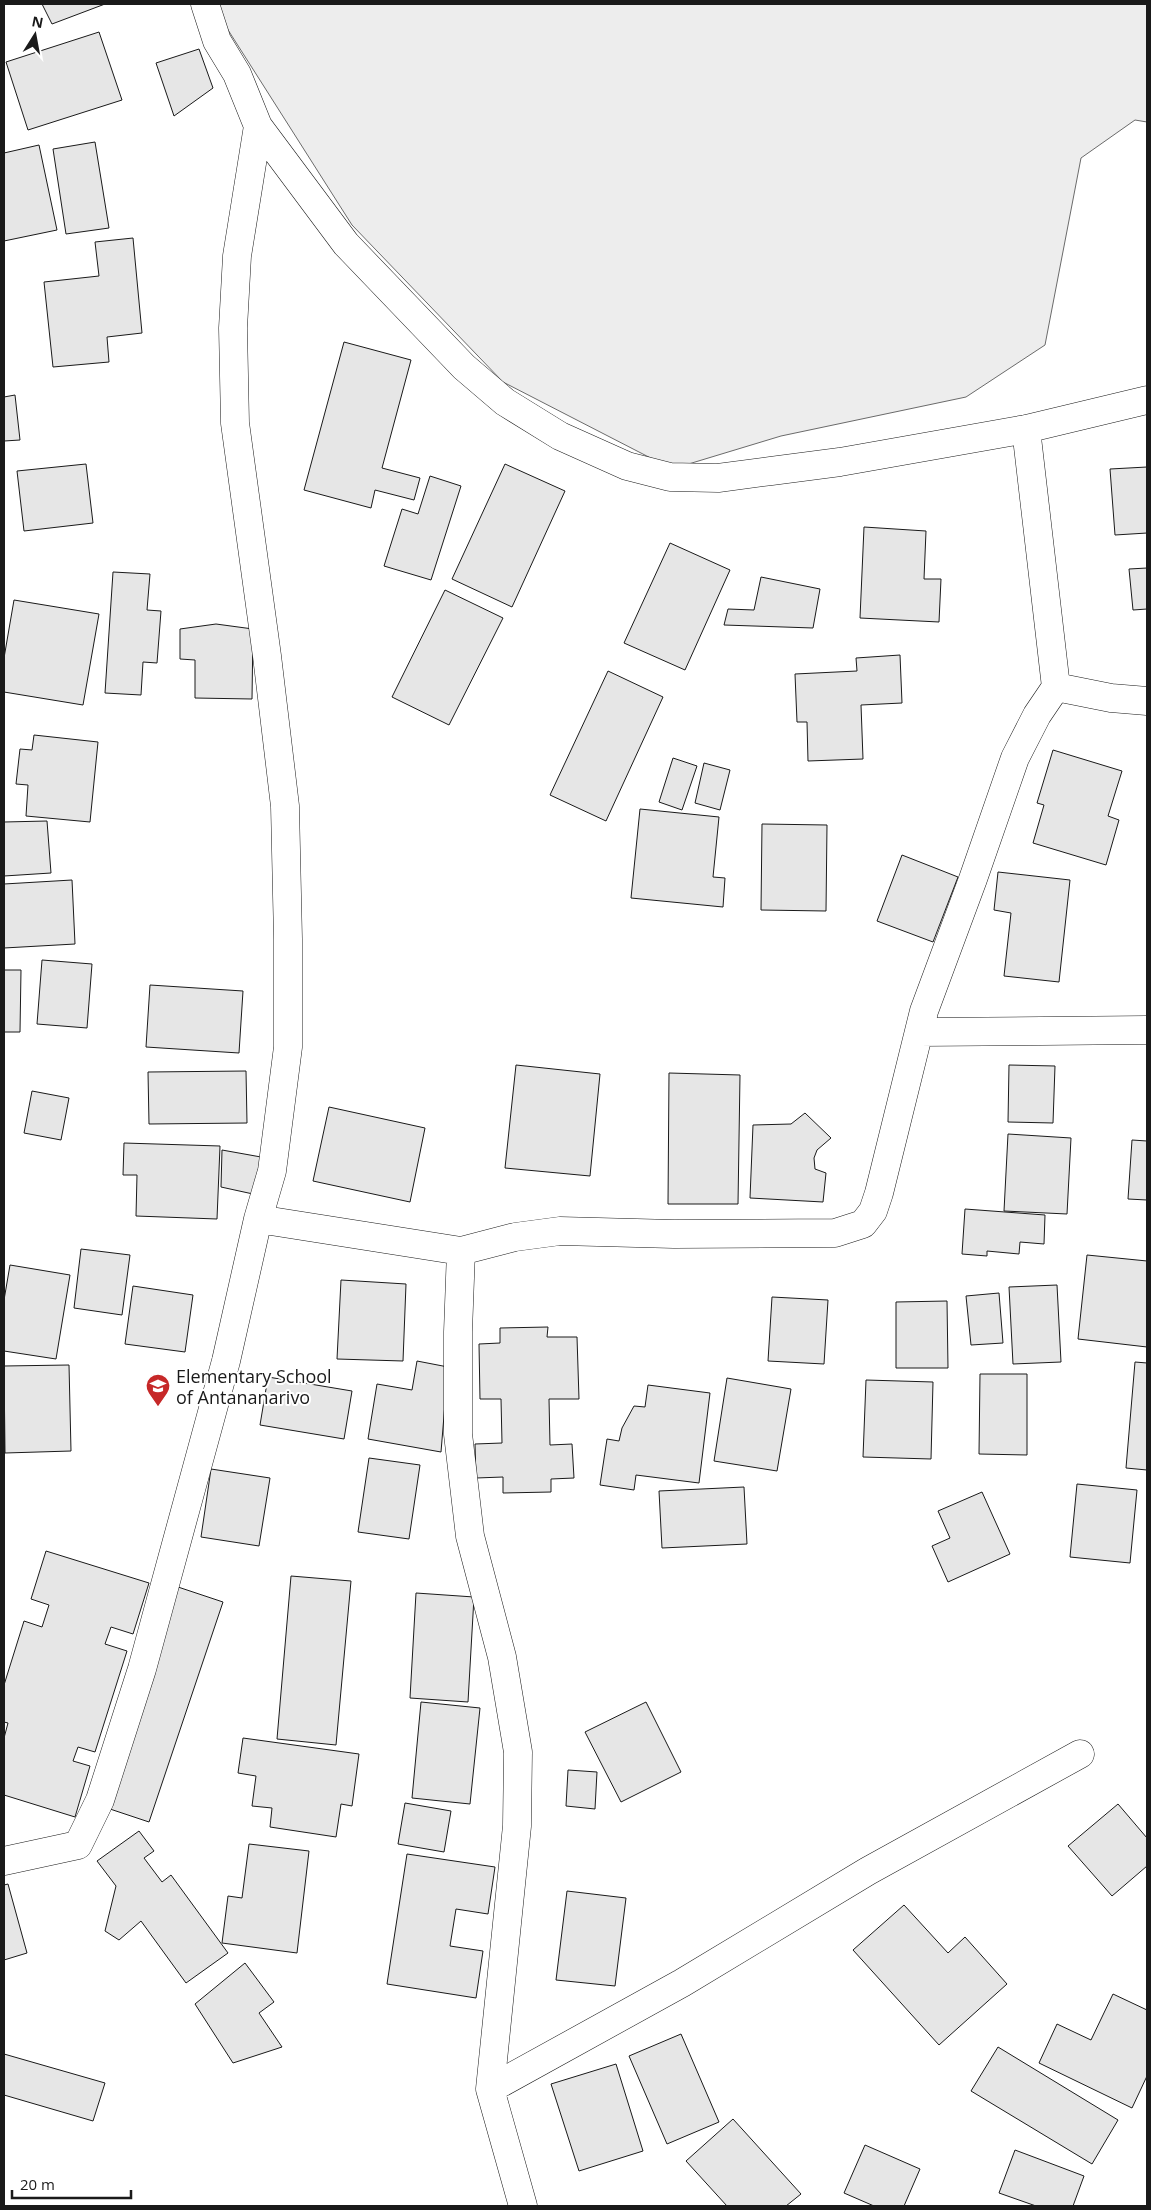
<svg xmlns="http://www.w3.org/2000/svg" width="1151" height="2210" font-family="'Open Sans',sans-serif">
<style>
.built{fill:#ededed;stroke:#6a6a6a}
.building{fill:#e6e6e6;stroke:#1a1a1a}
.lines{fill:none;stroke-linecap:round;stroke-linejoin:round}
.minor-casing{stroke:#1a1a1a;stroke-width:29}
.minor{stroke:#fff;stroke-width:28}
.labels{text-anchor:middle;dominant-baseline:central;stroke-width:4;stroke-linejoin:round;paint-order:stroke}
.poi-label{font-size:18px;fill:#1a1a1a;stroke:#fff;text-anchor:start}
</style>
<rect width="100%" height="100%" fill="#fff"/>
<!-- built -->
<path class="built" d="M 219,4 L 1147,4 L 1147,122 L 1135,120 L 1081,158 L 1045,345 L 966,397 L 781,436 L 672,469 L 503,382 L 352,225 L 223,22 Z"/>
<!-- building -->
<path class="building" d="M 42,4 L 105,4 L 52,24 Z
M 99,32 L 122,100 L 28,130 L 6,62 Z
M 199,49 L 213,88 L 174,116 L 156,63 Z
M 95,142 L 109,228 L 66,234 L 53,149 Z
M 39,145 L 57,230 L 4,241 L 4,153 Z
M 133,238 L 142,333 L 107,337 L 109,362 L 53,367 L 44,282 L 99,276 L 95,242 Z
M 344,342 L 411,360 L 382,468 L 420,478 L 414,500 L 375,490 L 371,508 L 304,490 Z
M 15,395 L 20,440 L 4,441 L 4,397 Z
M 86,464 L 93,523 L 24,531 L 17,471 Z
M 505,464 L 565,491 L 512,607 L 452,579 Z
M 1147,467 L 1147,533 L 1115,535 L 1110,469 Z
M 430,476 L 461,486 L 431,580 L 384,566 L 402,509 L 418,514 Z
M 864,527 L 926,531 L 924,579 L 941,579 L 939,622 L 860,618 Z
M 670,543 L 730,570 L 685,670 L 624,643 Z
M 1147,568 L 1147,609 L 1133,610 L 1129,569 Z
M 113,572 L 150,574 L 147,610 L 161,611 L 157,663 L 143,662 L 141,695 L 105,693 Z
M 761,577 L 820,589 L 813,628 L 724,625 L 728,609 L 754,610 Z
M 445,590 L 503,618 L 449,725 L 392,697 Z
M 14,600 L 99,614 L 83,705 L 4,692 L 4,658 Z
M 216,624 L 253,629 L 252,699 L 195,698 L 195,660 L 180,659 L 180,629 Z
M 900,655 L 902,703 L 861,705 L 863,759 L 808,761 L 807,722 L 797,722 L 795,674 L 857,671 L 856,658 Z
M 608,671 L 663,697 L 606,821 L 550,795 Z
M 34,735 L 98,742 L 90,822 L 26,816 L 28,785 L 16,784 L 20,749 L 32,750 Z
M 1053,750 L 1122,771 L 1108,816 L 1119,820 L 1106,865 L 1033,843 L 1044,805 L 1037,803 Z
M 673,758 L 697,766 L 682,810 L 659,802 Z
M 704,763 L 730,770 L 720,810 L 695,803 Z
M 640,809 L 719,817 L 713,877 L 725,878 L 723,907 L 631,898 Z
M 47,821 L 51,873 L 4,876 L 4,822 Z
M 762,824 L 827,825 L 826,911 L 761,910 Z
M 902,855 L 958,877 L 933,942 L 877,921 Z
M 998,872 L 1070,880 L 1059,982 L 1004,976 L 1011,913 L 994,910 Z
M 72,880 L 75,944 L 4,948 L 4,884 Z
M 42,960 L 92,964 L 87,1028 L 37,1024 Z
M 4,970 L 21,970 L 20,1032 L 4,1032 Z
M 150,985 L 243,991 L 239,1053 L 146,1047 Z
M 516,1065 L 600,1074 L 590,1176 L 505,1168 Z
M 1009,1065 L 1055,1066 L 1053,1123 L 1008,1122 Z
M 246,1071 L 247,1123 L 149,1124 L 148,1072 Z
M 669,1073 L 740,1075 L 738,1204 L 668,1204 Z
M 32,1091 L 69,1098 L 61,1140 L 24,1133 Z
M 329,1107 L 425,1128 L 410,1202 L 313,1181 Z
M 805,1113 L 831,1138 L 817,1150 L 814,1158 L 815,1169 L 826,1173 L 823,1202 L 750,1198 L 753,1125 L 791,1124 Z
M 1008,1134 L 1071,1138 L 1067,1214 L 1004,1211 Z
M 1132,1140 L 1147,1141 L 1147,1200 L 1128,1199 Z
M 124,1143 L 220,1146 L 217,1219 L 136,1216 L 137,1175 L 123,1175 Z
M 222,1150 L 261,1157 L 253,1194 L 221,1187 Z
M 965,1209 L 1045,1215 L 1044,1244 L 1020,1242 L 1019,1254 L 987,1251 L 987,1256 L 962,1254 Z
M 81,1249 L 130,1255 L 122,1315 L 74,1308 Z
M 1087,1255 L 1147,1261 L 1147,1347 L 1078,1339 Z
M 10,1265 L 70,1275 L 56,1359 L 4,1351 L 4,1300 Z
M 341,1280 L 406,1284 L 403,1361 L 337,1359 Z
M 1057,1285 L 1061,1362 L 1013,1364 L 1009,1287 Z
M 133,1286 L 193,1295 L 185,1352 L 125,1344 Z
M 999,1293 L 1003,1343 L 971,1345 L 966,1296 Z
M 772,1297 L 828,1300 L 824,1364 L 768,1361 Z
M 947,1301 L 948,1368 L 896,1368 L 896,1302 Z
M 548,1327 L 547,1337 L 577,1337 L 579,1399 L 549,1399 L 550,1445 L 572,1444 L 574,1478 L 551,1479 L 551,1492 L 503,1493 L 503,1477 L 476,1478 L 475,1444 L 502,1443 L 501,1399 L 480,1399 L 479,1344 L 500,1343 L 500,1328 Z
M 417,1361 L 448,1367 L 441,1452 L 368,1439 L 377,1384 L 412,1390 Z
M 1135,1362 L 1147,1363 L 1147,1470 L 1126,1468 Z
M 69,1365 L 71,1451 L 5,1453 L 4,1366 Z
M 980,1374 L 1027,1374 L 1027,1455 L 979,1454 Z
M 268,1377 L 352,1391 L 344,1439 L 260,1425 Z
M 727,1378 L 791,1389 L 777,1471 L 714,1461 Z
M 866,1380 L 933,1382 L 931,1459 L 863,1457 Z
M 648,1385 L 710,1393 L 699,1483 L 636,1475 L 634,1490 L 600,1485 L 607,1439 L 619,1441 L 622,1428 L 634,1406 L 645,1407 Z
M 369,1458 L 420,1465 L 409,1539 L 358,1532 Z
M 211,1469 L 270,1478 L 259,1546 L 201,1537 Z
M 1077,1484 L 1137,1490 L 1130,1563 L 1070,1557 Z
M 744,1487 L 747,1544 L 662,1548 L 659,1491 Z
M 982,1492 L 1010,1554 L 948,1582 L 932,1546 L 950,1538 L 938,1511 Z
M 46,1551 L 149,1583 L 133,1634 L 111,1627 L 105,1644 L 127,1651 L 95,1752 L 78,1747 L 73,1761 L 90,1766 L 75,1817 L 4,1795 L 4,1738 L 8,1723 L 4,1722 L 4,1685 L 24,1621 L 42,1627 L 49,1605 L 31,1599 Z
M 291,1576 L 351,1581 L 336,1745 L 277,1739 Z
M 178,1587 L 223,1602 L 149,1822 L 104,1807 Z
M 416,1593 L 474,1597 L 468,1702 L 410,1698 Z
M 421,1702 L 480,1708 L 470,1804 L 412,1798 Z
M 646,1702 L 681,1772 L 621,1802 L 585,1732 Z
M 243,1738 L 359,1754 L 352,1806 L 341,1804 L 336,1837 L 270,1827 L 272,1808 L 252,1806 L 256,1776 L 238,1773 Z
M 568,1770 L 597,1772 L 595,1809 L 566,1806 Z
M 405,1803 L 451,1811 L 444,1852 L 398,1844 Z
M 1118,1804 L 1147,1838 L 1147,1866 L 1112,1896 L 1068,1846 Z
M 139,1831 L 154,1851 L 144,1858 L 162,1882 L 171,1875 L 228,1953 L 186,1983 L 141,1921 L 119,1940 L 105,1931 L 116,1886 L 97,1861 Z
M 249,1844 L 309,1851 L 297,1953 L 222,1943 L 228,1896 L 242,1898 Z
M 407,1854 L 495,1867 L 488,1914 L 456,1909 L 450,1946 L 483,1951 L 476,1998 L 387,1984 Z
M 8,1884 L 27,1953 L 4,1960 L 4,1885 Z
M 567,1891 L 626,1898 L 615,1986 L 556,1980 Z
M 904,1905 L 948,1953 L 965,1937 L 1007,1984 L 939,2045 L 853,1950 Z
M 245,1963 L 274,2002 L 259,2013 L 282,2047 L 233,2063 L 195,2004 Z
M 1113,1994 L 1147,2010 L 1147,2076 L 1132,2108 L 1039,2063 L 1057,2024 L 1091,2040 Z
M 681,2034 L 719,2122 L 667,2144 L 629,2056 Z
M 998,2047 L 1118,2120 L 1092,2164 L 971,2091 Z
M 4,2054 L 105,2083 L 93,2121 L 4,2095 Z
M 616,2064 L 643,2151 L 579,2171 L 551,2084 Z
M 733,2119 L 801,2194 L 786,2206 L 727,2206 L 686,2161 Z
M 865,2145 L 920,2169 L 904,2206 L 874,2206 L 844,2193 Z
M 1015,2150 L 1084,2176 L 1073,2206 L 1036,2206 L 999,2193 Z"/>
<g class="lines">
<defs>
<path id="minor" d="M 205,4 L 217,41 L 237,74 L 258,126 L 346,244 L 464,367 L 505,402 L 560,436 L 627,466 L 670,477 L 718,478 L 771,471 L 840,462 L 1026,429 L 1147,400
M 1056,687 L 1111,698 L 1147,701
M 919,1032 L 1147,1030
M 258,1219 L 461,1251 L 515,1237 L 560,1231 L 674,1234 L 835,1233 L 863,1224 L 873,1211 L 879,1193 L 924,1011 L 973,879 L 1015,758 L 1037,715 L 1056,687 L 1026,429
M 461,1251 L 458,1332 L 458,1434 L 470,1536 L 502,1657 L 518,1752 L 517,1826 L 490,2089 L 523,2206
M 4,1861 L 78,1845 L 100,1800 L 142,1669 L 226,1361 L 258,1219 L 272,1171 L 288,1047 L 288,939 L 285,806 L 267,656 L 235,423 L 233,328 L 237,256 L 258,126
M 490,2089 L 682,1983 L 868,1871 L 1080,1754"/>
</defs>
<!-- minor casing -->
<use href="#minor" class="minor-casing"/>
<!-- minor -->
<use href="#minor" class="minor"/>
</g>
<!-- icons -->
<defs>
<symbol id="school-pin" viewBox="-11 -11 22 30"><path d="M0 17L-7.5 6A9.5 9.5 0 1 1 7.5 6Z" fill="#c62828" stroke="#fff"/><path d="M0-5L7-2L0 1L-7-2ZM-4 1L0 2.5L4 1V4Q0 6-4 4Z" fill="#fff"/></symbol>
</defs>
<g fill-rule="evenodd">
<use href="#school-pin" x="144" y="1372" width="28" height="38"/>
</g>
<g class="labels">
<!-- poi labels -->
<g class="poi-label">
<text x="176" y="1376">Elementary School<tspan x="176" dy="21">of Antananarivo</tspan></text>
</g>
</g>
<!-- border -->
<rect width="1151" height="2210" fill="none" stroke="#1a1a1a" stroke-width="10"/>
<!-- north arrow -->
<g transform="translate(35 35) rotate(11)" stroke="#ffffff" stroke-width="4" paint-order="stroke">
<path d="M0-4L9 19L0 12L-9 19Z" fill="#1a1a1a"/>
<text y="-8" font-size="14" font-weight="bold" text-anchor="middle" fill="#1a1a1a">N</text>
</g>
<!-- scale -->
<path d="M12 2190v8h119v-8" fill="none" stroke="#1a1a1a" stroke-width="2.5"/>
<text x="20" y="2190" font-size="15" fill="#1a1a1a" stroke="#ffffff" stroke-width="4" paint-order="stroke">20 m</text>
</svg>
